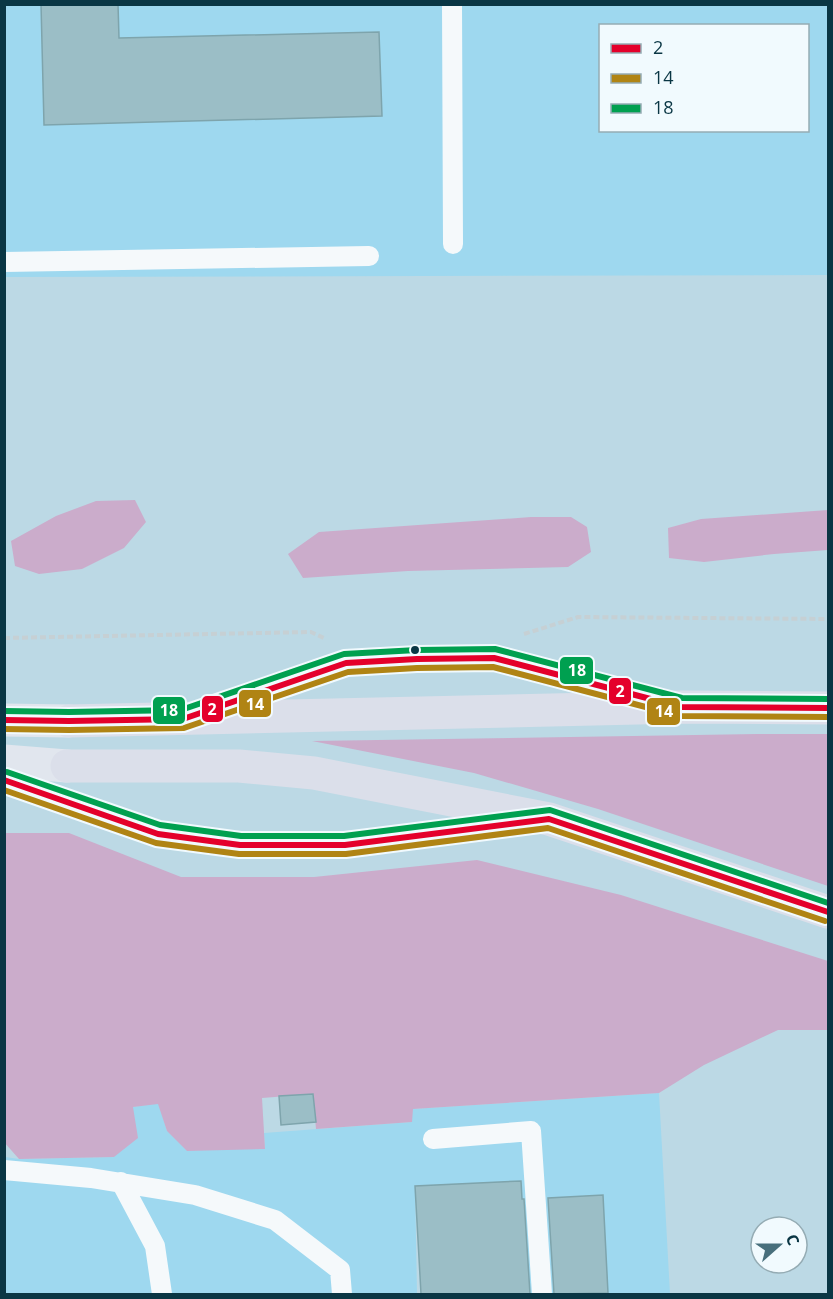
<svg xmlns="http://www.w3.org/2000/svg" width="833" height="1299" font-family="'Open Sans',sans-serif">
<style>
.built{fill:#9ed8ef;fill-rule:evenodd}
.green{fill:#cbaccb}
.building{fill:#9bbec6;stroke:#7ea4ac;stroke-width:1.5}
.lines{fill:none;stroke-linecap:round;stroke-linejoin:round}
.path{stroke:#c6d0d4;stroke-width:4;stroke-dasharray:6 3;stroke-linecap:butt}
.service{stroke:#f5f9fb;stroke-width:20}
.primary{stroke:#e1e6ee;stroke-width:33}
.trunk{stroke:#dbdfea;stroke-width:33}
.bus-1-casing{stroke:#f1fafe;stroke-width:10}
.bus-2-casing{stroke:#f1fafe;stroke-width:10}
.bus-3-casing{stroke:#f1fafe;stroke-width:10}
.bus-1{stroke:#e4002b;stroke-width:6}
.bus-2{stroke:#b08414;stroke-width:6}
.bus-3{stroke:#00a050;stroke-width:6}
.bus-dot{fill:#0a3644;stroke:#f1fafe;stroke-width:2}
.line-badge{stroke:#f1fafe;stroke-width:2}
.badge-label{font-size:16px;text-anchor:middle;font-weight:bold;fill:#fff}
</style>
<rect width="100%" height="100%" fill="#bcd9e5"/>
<!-- built -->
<path class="built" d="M 4,5 L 828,5 L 828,275 L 5,277 ZM 600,26 L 808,26 L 808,130 L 600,130 Z
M 659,1093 L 670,1294 L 421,1294 L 415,1183 L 417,1294 L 5,1294 L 5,1157 L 19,1159 L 114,1157 L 133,1107 L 159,1103 L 167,1131 L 265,1149 L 264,1133 L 412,1122 L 412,1109 Z"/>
<!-- green -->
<path class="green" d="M 135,500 L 146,522 L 124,548 L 82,569 L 39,574 L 15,566 L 11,541 L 56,516 L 96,501 Z
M 828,510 L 828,550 L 774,554 L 704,562 L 669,558 L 668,528 L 701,519 Z
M 531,517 L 571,517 L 587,527 L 591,552 L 568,567 L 408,571 L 303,578 L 288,554 L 319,532 Z
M 757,734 L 828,734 L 828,886 L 598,809 L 474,773 L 312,741 Z
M 4,833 L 69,833 L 181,877 L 314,877 L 477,860 L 621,895 L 828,961 L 828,1030 L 778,1030 L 704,1065 L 659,1093 L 413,1109 L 412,1122 L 316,1129 L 313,1094 L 262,1098 L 265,1149 L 187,1151 L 167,1131 L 158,1104 L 133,1107 L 138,1138 L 114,1157 L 19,1159 L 4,1142 Z"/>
<!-- building -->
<path class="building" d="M 41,4 L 118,4 L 119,38 L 379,32 L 382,116 L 44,125 Z
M 313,1094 L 316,1122 L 281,1125 L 279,1096 Z
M 521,1181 L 522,1199 L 524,1199 L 530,1294 L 421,1294 L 415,1186 Z
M 603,1195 L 608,1293 L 554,1294 L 548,1198 Z"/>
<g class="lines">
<!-- path -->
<path class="path" d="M 524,634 L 578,617 L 828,619
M 4,638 L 311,632 L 326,639"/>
<!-- service -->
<path class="service" d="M 452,4 L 453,244
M 4,262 L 369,256
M 212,709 L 346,663 L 417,659 L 494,658 L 647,698
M 4,780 L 158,834 L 240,845 L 345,845 L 525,822
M 433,1139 L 531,1131 L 542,1294
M 4,1170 L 91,1178 L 195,1195 L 275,1220 L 340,1270 L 342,1294
M 121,1182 L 155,1246 L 162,1294"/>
<!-- primary -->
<path class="primary" d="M 4,720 L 69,721
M 4,761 L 67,766"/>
<!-- trunk -->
<path class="trunk" d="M 69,721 L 681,707 L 828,708
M 67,766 L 239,766 L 314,773 L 549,819 L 828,912"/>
<defs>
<path id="bus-1" d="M 4,720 L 69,721 L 183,719 L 346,663 L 417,659 L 494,658 L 681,707 L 828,708
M 4,780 L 158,834 L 240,845 L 345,845 L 549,819 L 828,912"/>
<path id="bus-2" d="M 4,729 L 69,730 L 184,728 L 348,672 L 417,668 L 493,667 L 680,716 L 828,717
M 4,790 L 156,843 L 239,854 L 346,854 L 548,828 L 825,921"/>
<path id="bus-3" d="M 4,711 L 69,712 L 181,710 L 344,654 L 417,650 L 495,649 L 682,698 L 828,699
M 7,772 L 160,825 L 241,836 L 344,836 L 550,810 L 828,903"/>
</defs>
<!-- bus-1 casing -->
<use href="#bus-1" class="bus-1-casing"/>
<!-- bus-2 casing -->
<use href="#bus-2" class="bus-2-casing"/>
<!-- bus-3 casing -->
<use href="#bus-3" class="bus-3-casing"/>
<!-- bus-1 -->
<use href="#bus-1" class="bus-1"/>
<!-- bus-2 -->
<use href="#bus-2" class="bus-2"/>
<!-- bus-3 -->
<use href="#bus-3" class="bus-3"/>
</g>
<!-- markers -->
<circle class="bus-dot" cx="415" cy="650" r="5"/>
<g class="line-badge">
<rect x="559" y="656" width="35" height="29" rx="6" fill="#00a050"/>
<rect x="608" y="677" width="24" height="28" rx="6" fill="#e4002b"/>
<rect x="238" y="689" width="34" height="29" rx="6" fill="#b08414"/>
<rect x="201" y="695" width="23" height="28" rx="6" fill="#e4002b"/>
<rect x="152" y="696" width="34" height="29" rx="6" fill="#00a050"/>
<rect x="646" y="697" width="35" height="29" rx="6" fill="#b08414"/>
</g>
<g class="badge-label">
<text x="577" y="676">18</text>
<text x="620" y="697">2</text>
<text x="255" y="710">14</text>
<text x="212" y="715">2</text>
<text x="169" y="716">18</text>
<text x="664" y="717">14</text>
</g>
<!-- border -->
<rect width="833" height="1299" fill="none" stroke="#0a3644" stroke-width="12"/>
<!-- legend -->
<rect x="599" y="24" width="210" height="108" fill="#f1fafe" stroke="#95acb4" stroke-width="1.5"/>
<rect x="611" y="44" width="30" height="9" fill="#e4002b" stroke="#95acb4" stroke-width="1.5"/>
<text x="653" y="54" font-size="18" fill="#0a3644">2</text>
<rect x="611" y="74" width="30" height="9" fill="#b08414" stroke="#95acb4" stroke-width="1.5"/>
<text x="653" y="84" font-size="18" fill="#0a3644">14</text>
<rect x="611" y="104" width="30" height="9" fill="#00a050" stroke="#95acb4" stroke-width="1.5"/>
<text x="653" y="114" font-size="18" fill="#0a3644">18</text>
<!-- north arrow -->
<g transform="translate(779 1245) rotate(69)"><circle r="28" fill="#f1fafe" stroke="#95acb4" stroke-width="1.5"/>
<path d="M0-4.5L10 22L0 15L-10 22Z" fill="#486f7c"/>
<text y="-9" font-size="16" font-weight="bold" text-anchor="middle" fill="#0a3644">С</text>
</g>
</svg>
